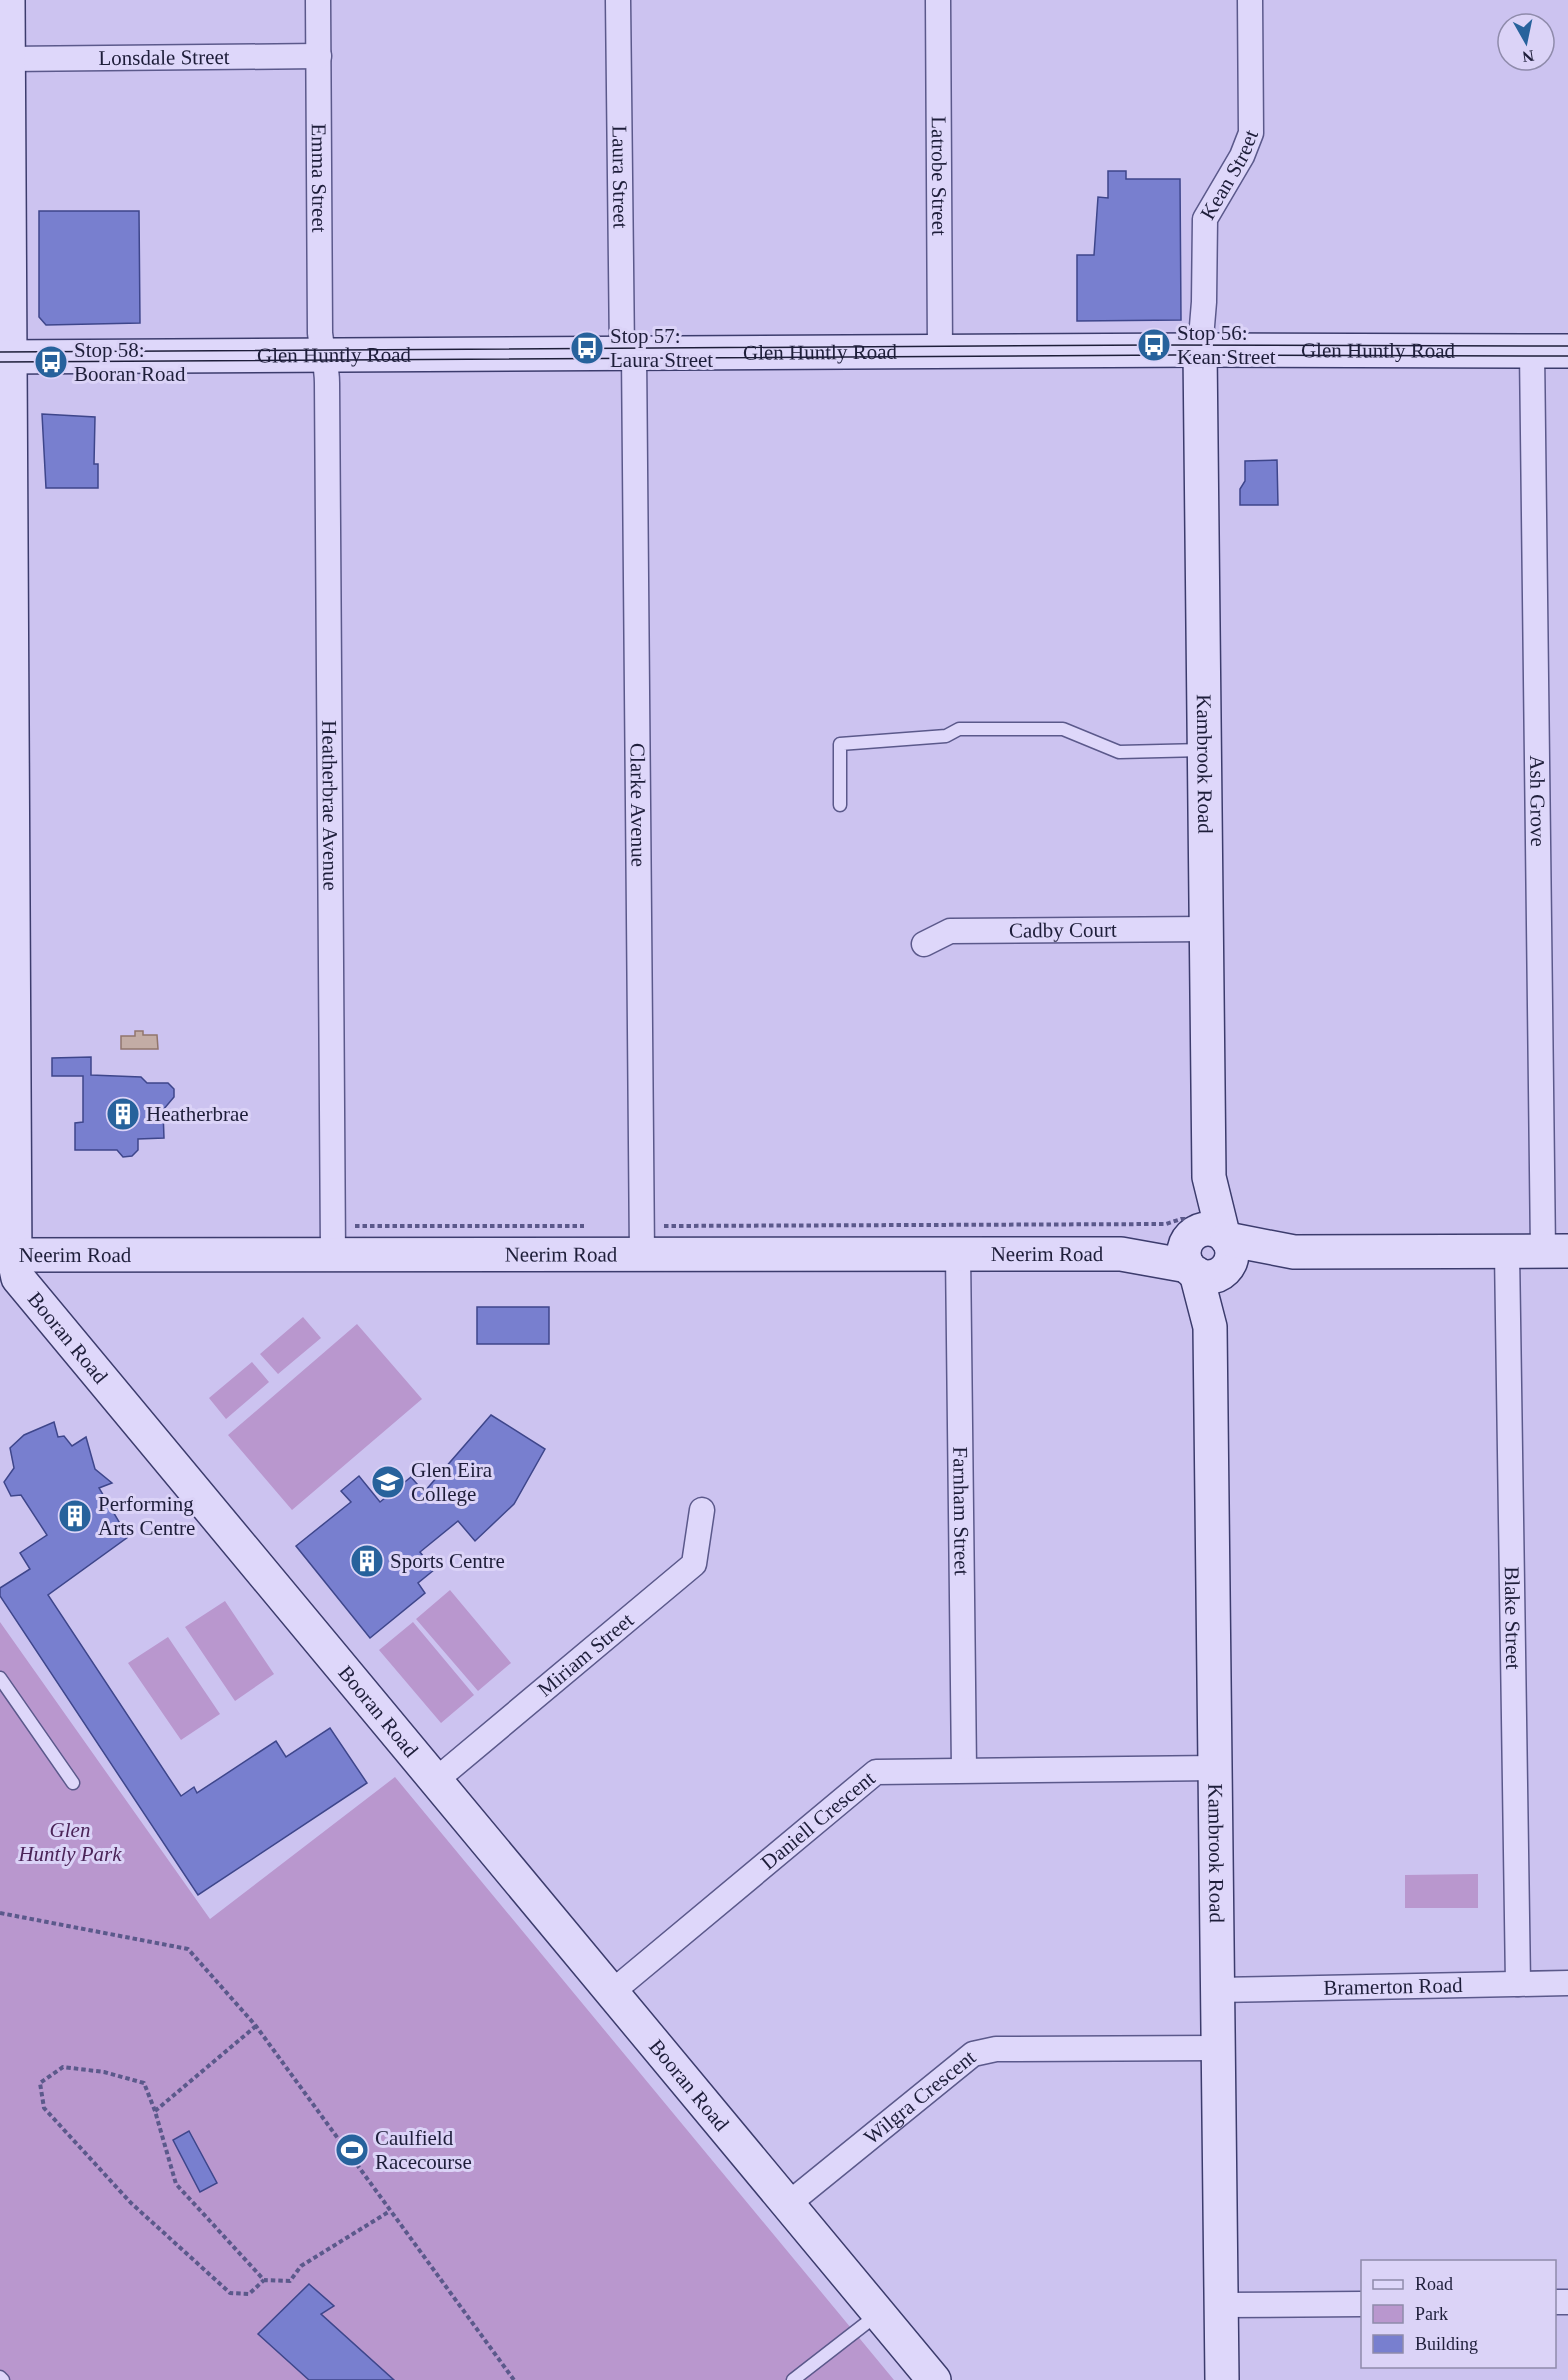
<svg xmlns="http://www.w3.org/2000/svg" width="1568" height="2380" font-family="Georgia,serif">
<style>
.green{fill:#b997ce}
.water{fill:#c3aca5;stroke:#91756c;stroke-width:1.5}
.building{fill:#787fcf;stroke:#3e468b;stroke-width:1.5}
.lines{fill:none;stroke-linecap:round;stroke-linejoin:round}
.lane-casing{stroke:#5b598b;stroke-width:15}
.street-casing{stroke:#5b598b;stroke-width:27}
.secondary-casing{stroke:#3c3c6d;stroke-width:36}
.path{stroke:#5b598b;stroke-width:4;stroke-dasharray:4.5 3;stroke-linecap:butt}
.lane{stroke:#ded7fa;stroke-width:12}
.street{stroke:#ded7fa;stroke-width:24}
.secondary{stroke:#ded7fa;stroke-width:33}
.tram{stroke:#1e1e3a;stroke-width:1.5}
.labels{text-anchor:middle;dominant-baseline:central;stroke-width:6;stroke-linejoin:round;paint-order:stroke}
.street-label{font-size:21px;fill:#1e1e3a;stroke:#dbd3f7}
.poi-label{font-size:21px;fill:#1e1e3a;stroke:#dbd3f7;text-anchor:start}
.park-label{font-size:21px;font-style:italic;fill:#4b2458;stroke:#dbd3f7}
</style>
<rect width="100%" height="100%" fill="#ccc3f0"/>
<!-- green -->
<path class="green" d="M 303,1317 L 321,1338 L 278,1374 L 260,1354 Z
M 357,1324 L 422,1399 L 292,1510 L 228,1435 Z
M 252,1362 L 269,1382 L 226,1419 L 209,1398 Z
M 450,1590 L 511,1663 L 478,1691 L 416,1619 Z
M 225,1601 L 274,1674 L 235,1701 L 185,1627 Z
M 0,1622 L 210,1919 L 395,1777 L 894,2380 L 0,2380 Z
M 413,1622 L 474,1695 L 441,1723 L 379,1650 Z
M 168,1637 L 220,1714 L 181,1740 L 128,1663 Z
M 1478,1874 L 1478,1908 L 1405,1908 L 1405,1875 Z"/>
<!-- water -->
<path class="water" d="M 135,1031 L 143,1031 L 143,1035 L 157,1035 L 158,1049 L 121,1049 L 121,1036 L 135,1036 Z"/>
<!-- building -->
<path class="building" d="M 1108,171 L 1126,171 L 1126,179 L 1180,179 L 1181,320 L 1077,321 L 1077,255 L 1094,255 L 1098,197 L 1108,198 Z
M 39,211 L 139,211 L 140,323 L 46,325 L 39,317 Z
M 42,414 L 95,417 L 94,464 L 98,464 L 98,488 L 46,488 Z
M 1277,460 L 1278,505 L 1240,505 L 1240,489 L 1245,481 L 1245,461 Z
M 91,1057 L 91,1075 L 141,1077 L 147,1083 L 168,1083 L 174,1089 L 174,1097 L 163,1110 L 164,1138 L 138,1139 L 138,1150 L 132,1156 L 123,1157 L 117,1150 L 75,1150 L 75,1123 L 83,1122 L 83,1076 L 52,1076 L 52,1058 Z
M 477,1307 L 549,1307 L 549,1344 L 477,1344 Z
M 491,1415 L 545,1449 L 514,1504 L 475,1541 L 458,1521 L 420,1552 L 434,1570 L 418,1583 L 425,1593 L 370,1638 L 296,1546 L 351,1502 L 341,1491 L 359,1476 L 380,1502 L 411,1477 L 424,1492 Z
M 54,1422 L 58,1437 L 64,1436 L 72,1446 L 86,1437 L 95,1469 L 112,1483 L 99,1488 L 128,1537 L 48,1595 L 181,1796 L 194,1787 L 197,1793 L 276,1741 L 286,1757 L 330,1728 L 367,1783 L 198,1895 L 0,1596 L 0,1588 L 30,1569 L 20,1553 L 47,1535 L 21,1495 L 11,1496 L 4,1482 L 14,1468 L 10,1448 L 24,1435 Z
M 189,2131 L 217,2183 L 200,2192 L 173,2140 Z
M 309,2284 L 334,2306 L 321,2314 L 394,2380 L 309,2380 L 258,2334 Z"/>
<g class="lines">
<defs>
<path id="lane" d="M 840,805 L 840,744 L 946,736 L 959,729 L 1063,729 L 1119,752 L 1203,750
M 0,1678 L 73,1783
M 0,2377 L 3,2380
M 793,2380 L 878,2314"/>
<g id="street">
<path id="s1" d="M 318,0 L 320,333 C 322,351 327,365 327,383 L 333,1254"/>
<path id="s2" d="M 618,0 L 622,353"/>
<path id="s3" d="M 938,0 L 940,352"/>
<path id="s4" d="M 8,59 L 319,56"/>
<path id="s5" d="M 1200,350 L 1204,302 L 1205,219 L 1242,156 L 1251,133 L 1250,0"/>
<path id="s6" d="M 1532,351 L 1543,1251"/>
<path id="s7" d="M 634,353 L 642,1255"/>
<path id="s8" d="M 924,944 L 950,931 L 1206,929"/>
<path id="s9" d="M 1507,1252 L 1518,1984"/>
<path id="s10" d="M 958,1253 L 964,1769"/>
<path id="s11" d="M 436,1780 L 694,1564 L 702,1510"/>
<path id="s12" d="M 1217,1990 L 1568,1983"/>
<path id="s13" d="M 612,1992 L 876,1772 L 1215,1768"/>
<path id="s14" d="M 787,2205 L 973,2054 L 996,2049 L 1218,2048"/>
<path d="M 1554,2302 L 1568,2302"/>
<path d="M 1221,2305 L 1362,2304"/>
</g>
<g id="secondary">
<path id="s15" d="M 8,0 L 15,1264 L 18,1278 L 934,2380"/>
<path id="s16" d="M 1200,350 L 1209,1177 L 1223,1234"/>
<path id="s17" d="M 0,357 L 1200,350 L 1568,351"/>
<circle cx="1208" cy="1253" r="24"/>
<path d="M 1227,1239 L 1294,1252 L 1568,1251"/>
<path id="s18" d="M 0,1255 L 1121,1254 L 1188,1266"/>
<path id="s19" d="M 1196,1273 L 1210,1327 L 1222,2380"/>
</g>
</defs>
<!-- lane casing -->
<use href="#lane" class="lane-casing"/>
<!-- street casing -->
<use href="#street" class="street-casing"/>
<!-- secondary casing -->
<use href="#secondary" class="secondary-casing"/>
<!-- path -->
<path class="path" d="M 355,1226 L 584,1226
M 664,1226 L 1166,1224 L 1181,1219 L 1192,1219
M 0,1913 L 188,1949 L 256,2026 L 514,2380
M 256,2026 L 155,2111 L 176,2184 L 264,2280 L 290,2281 L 301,2266 L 390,2211
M 155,2111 L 144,2083 L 104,2072 L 63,2067 L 40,2083 L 44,2108 L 131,2203 L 230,2293 L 249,2294 L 264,2280"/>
<!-- lane -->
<use href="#lane" class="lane"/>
<!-- street -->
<use href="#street" class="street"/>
<!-- secondary -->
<use href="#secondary" class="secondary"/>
<!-- tram -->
<path class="tram" d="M 0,352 L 1154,345 L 1568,346
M 0,362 L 1174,355 L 1568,356"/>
</g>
<!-- icons -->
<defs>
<symbol id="bus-disc" viewBox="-11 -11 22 22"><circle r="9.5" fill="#27629c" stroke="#dbd3f7"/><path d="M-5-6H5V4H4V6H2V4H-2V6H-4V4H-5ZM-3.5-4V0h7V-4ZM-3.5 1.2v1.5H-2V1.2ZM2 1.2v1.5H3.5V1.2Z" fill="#fff"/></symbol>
<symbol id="building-disc" viewBox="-11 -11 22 22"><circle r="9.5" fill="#27629c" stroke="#dbd3f7"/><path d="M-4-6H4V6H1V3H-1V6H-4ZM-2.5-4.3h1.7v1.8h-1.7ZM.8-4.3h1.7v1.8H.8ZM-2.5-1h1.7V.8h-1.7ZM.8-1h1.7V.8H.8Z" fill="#fff"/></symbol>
<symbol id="school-disc" viewBox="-11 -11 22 22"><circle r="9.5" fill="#27629c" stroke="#dbd3f7"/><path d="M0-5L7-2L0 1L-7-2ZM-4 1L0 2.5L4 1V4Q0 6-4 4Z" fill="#fff"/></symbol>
<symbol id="stadium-disc" viewBox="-11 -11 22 22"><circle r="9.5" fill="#27629c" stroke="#dbd3f7"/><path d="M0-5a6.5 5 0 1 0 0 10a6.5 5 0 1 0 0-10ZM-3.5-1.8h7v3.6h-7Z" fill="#fff"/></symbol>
</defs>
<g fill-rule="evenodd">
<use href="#bus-disc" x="1135" y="326" width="38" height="38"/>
<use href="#bus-disc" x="568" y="329" width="38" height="38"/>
<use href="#bus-disc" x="32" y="343" width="38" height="38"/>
<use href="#building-disc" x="104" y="1095" width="38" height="38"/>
<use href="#school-disc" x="369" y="1463" width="38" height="38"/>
<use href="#building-disc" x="56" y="1497" width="38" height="38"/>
<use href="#building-disc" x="348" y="1542" width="38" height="38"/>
<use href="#stadium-disc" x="333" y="2131" width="38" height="38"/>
</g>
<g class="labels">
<!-- street labels -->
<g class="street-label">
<text stroke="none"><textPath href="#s4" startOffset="156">Lonsdale Street</textPath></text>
<text stroke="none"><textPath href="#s5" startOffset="182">Kean Street</textPath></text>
<text stroke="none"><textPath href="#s3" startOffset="176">Latrobe Street</textPath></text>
<text stroke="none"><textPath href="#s2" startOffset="177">Laura Street</textPath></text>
<text stroke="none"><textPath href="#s1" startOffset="178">Emma Street</textPath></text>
<text stroke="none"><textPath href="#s17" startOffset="1378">Glen Huntly Road</textPath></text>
<text stroke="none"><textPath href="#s17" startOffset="820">Glen Huntly Road</textPath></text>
<text stroke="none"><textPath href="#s17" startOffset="334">Glen Huntly Road</textPath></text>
<text stroke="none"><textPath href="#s16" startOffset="414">Kambrook Road</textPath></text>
<text stroke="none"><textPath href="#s6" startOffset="450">Ash Grove</textPath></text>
<text stroke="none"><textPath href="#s1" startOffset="806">Heatherbrae Avenue</textPath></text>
<text stroke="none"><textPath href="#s7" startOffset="452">Clarke Avenue</textPath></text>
<text stroke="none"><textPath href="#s8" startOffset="142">Cadby Court</textPath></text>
<text stroke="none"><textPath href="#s18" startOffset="1047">Neerim Road</textPath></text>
<text stroke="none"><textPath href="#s18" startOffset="75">Neerim Road</textPath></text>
<text stroke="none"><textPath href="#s18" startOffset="561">Neerim Road</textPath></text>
<text stroke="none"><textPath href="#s15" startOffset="1356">Booran Road</textPath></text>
<text stroke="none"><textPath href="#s10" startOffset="258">Farnham Street</textPath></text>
<text stroke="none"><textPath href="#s9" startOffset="366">Blake Street</textPath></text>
<text stroke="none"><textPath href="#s11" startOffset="195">Miriam Street</textPath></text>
<text stroke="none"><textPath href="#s15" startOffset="1842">Booran Road</textPath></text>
<text stroke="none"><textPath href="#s13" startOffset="268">Daniell Crescent</textPath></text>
<text stroke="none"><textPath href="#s19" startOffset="582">Kambrook Road</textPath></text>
<text stroke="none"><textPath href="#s12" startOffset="176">Bramerton Road</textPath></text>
<text stroke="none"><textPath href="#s15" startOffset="2328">Booran Road</textPath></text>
<text stroke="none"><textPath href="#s14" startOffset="171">Wilgra Crescent</textPath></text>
</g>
<!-- poi labels -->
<g class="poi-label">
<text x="1177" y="333">Stop 56:<tspan x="1177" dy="24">Kean Street</tspan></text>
<text x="610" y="336">Stop 57:<tspan x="610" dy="24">Laura Street</tspan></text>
<text x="74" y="350">Stop 58:<tspan x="74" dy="24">Booran Road</tspan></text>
<text x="146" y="1114">Heatherbrae</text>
<text x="411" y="1470">Glen Eira<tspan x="411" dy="24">College</tspan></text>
<text x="98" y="1504">Performing<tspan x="98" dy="24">Arts Centre</tspan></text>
<text x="390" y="1561">Sports Centre</text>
<text x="375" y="2138">Caulfield<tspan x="375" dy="24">Racecourse</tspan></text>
</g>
<!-- park labels -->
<g class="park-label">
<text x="70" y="1830">Glen<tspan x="70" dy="24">Huntly Park</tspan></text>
</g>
</g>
<!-- legend -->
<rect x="1361" y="2260" width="195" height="108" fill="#dbd3f7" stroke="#8f8bab" stroke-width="1.5"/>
<rect x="1373" y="2280" width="30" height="9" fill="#ded7fa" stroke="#8f8bab" stroke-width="1.5"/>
<text x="1415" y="2290" font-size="18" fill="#1e1e3a">Road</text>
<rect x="1373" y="2305" width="30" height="18" fill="#b997ce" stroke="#8f8bab" stroke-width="1.5"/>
<text x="1415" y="2320" font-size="18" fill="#1e1e3a">Park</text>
<rect x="1373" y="2335" width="30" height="18" fill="#787fcf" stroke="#8f8bab" stroke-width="1.5"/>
<text x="1415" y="2350" font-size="18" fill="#1e1e3a">Building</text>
<!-- north arrow -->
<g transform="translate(1526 42) rotate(171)"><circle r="28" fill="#dbd3f7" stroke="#8f8bab" stroke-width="1.5"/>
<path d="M0-4.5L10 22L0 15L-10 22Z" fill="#27629c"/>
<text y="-9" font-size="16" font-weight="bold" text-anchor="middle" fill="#1e1e3a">N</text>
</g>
</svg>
